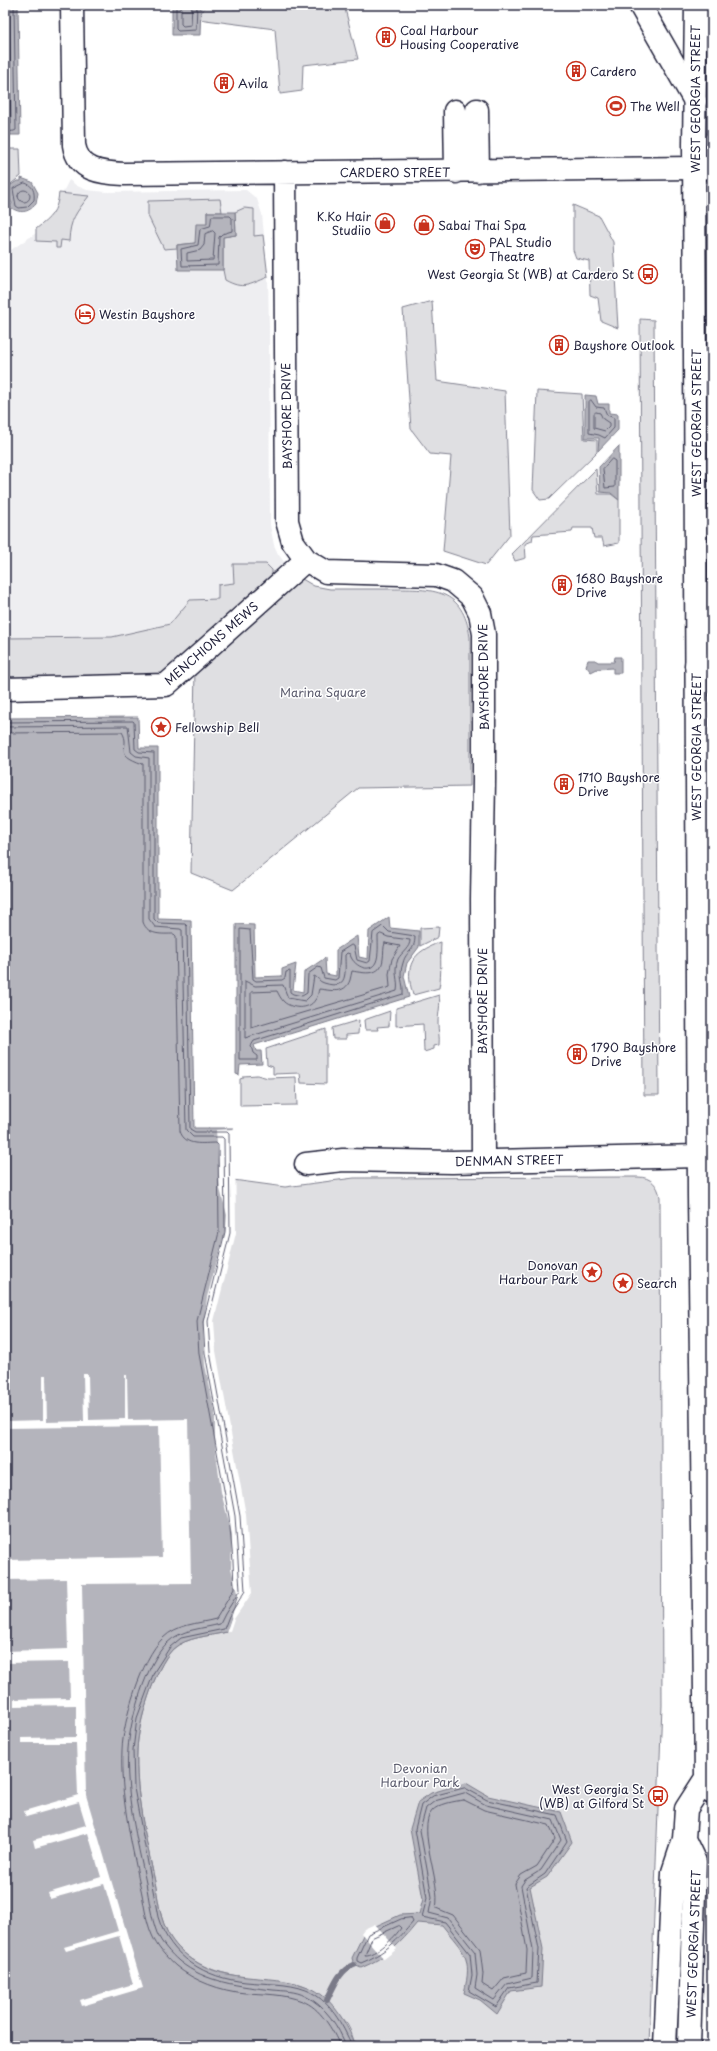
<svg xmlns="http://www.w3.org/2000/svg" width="717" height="2051" font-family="'Playpen Sans',sans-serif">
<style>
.built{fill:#eeeef1}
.green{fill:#dfdfe2;stroke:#80808e}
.water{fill:#b4b4bc;stroke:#7a7a88}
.pier{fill:#fff}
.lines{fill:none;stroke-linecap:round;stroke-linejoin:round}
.shore{stroke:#5c5c6f;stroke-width:1}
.stream{stroke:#7a7a88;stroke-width:6}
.street-casing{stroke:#22223b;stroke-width:25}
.secondary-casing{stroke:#22223b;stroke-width:25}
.highway-casing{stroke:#22223b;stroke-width:25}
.street{stroke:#fff;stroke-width:22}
.secondary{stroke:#fff;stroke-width:22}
.highway{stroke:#fff;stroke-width:22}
.labels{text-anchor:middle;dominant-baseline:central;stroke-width:3;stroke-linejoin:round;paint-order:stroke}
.poi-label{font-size:12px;fill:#22223b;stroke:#fff;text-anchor:start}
.street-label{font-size:12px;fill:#22223b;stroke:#fff}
.park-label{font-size:12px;fill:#5b5b6d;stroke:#fff}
</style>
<rect width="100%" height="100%" fill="#fff"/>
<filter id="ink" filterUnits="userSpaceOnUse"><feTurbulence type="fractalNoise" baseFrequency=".025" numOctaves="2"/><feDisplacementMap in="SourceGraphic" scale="8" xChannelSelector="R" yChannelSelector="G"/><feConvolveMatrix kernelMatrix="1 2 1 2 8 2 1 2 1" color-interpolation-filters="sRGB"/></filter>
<g filter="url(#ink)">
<!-- built -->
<path class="built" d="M 69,180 L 77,186 L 87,190 L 106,192 L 246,190 L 257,199 L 262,214 L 268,277 L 269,329 L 270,525 L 274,545 L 278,554 L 289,568 L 160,679 L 5,681 L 5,254 L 48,225 L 58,211 L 61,196 Z"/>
<!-- green -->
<path class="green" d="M 205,5 L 344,5 L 358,59 L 303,65 L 302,91 L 280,94 L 275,29 L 198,19 Z
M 5,149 L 20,149 L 21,176 L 7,187 L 8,203 L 5,208 Z
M 59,193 L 89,196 C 76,213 70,219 69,241 L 61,240 L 60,248 L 56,248 L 56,242 L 36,241 L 36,229 C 51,217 57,212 59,193 Z
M 220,199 L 222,212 L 207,212 L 207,224 L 195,243 L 177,245 L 177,248 L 164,249 L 148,216 L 148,201 Z
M 573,205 L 599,216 L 613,242 L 618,328 L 601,321 L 598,298 L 590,295 L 589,261 L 576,258 L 573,250 Z
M 244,208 L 254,209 L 254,236 L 263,235 L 268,277 C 249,285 243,290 225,280 L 223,270 L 223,237 L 236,235 L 235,212 Z
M 432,301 L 437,381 L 505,391 L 510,535 L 486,565 L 443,551 L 451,456 L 430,454 L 411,429 L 403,309 Z
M 640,319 L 654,320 L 659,1095 L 644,1095 Z
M 537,391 L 582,394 L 584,439 L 597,440 L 597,452 L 549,499 L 540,500 L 533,490 Z
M 596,469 L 598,494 L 611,494 L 619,500 L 619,543 L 604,546 L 602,538 L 594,538 L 592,528 L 573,528 L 572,532 L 533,535 L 532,541 L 525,544 L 526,558 L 515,561 L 512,554 Z
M 233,564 L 266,564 L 272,570 L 272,581 L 158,677 L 5,680 L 5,638 L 112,637 L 170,624 L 190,600 L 218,599 L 218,585 L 234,583 Z
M 297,576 L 314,586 L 330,589 C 351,589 371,589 392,589 C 433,589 463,588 470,637 L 470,786 L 358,788 L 233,890 L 191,873 L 195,669 Z
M 439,927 L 438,937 L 420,946 L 420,928 Z
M 441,942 C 440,958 442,973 439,988 L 413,995 C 404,965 412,952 441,942 Z
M 439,995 C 441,1005 438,1013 438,1023 C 438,1031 440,1037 439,1045 L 434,1046 L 434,1049 L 424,1052 L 423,1024 L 396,1026 L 396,1008 Z
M 390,1011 L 389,1026 L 377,1027 L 378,1030 L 365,1030 L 364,1020 Z
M 359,1020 L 358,1034 L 346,1035 L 346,1039 L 333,1039 L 332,1028 Z
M 326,1029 L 326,1084 L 301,1083 L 300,1073 L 273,1074 L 273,1067 L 267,1065 L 266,1049 Z
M 257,1075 L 268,1078 L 296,1077 L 297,1105 L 240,1106 L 240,1079 L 243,1078 L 243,1076 Z
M 638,1177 C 651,1177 658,1185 660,1197 L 662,1705 L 649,2046 L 356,2046 C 353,2039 351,2030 347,2024 C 342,2018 313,1989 307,1987 C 298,1982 287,1982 277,1981 C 245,1977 210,1976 184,1953 C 176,1946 169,1938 166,1929 C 159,1914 158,1897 155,1882 C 146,1839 135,1794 137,1750 C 138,1724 154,1668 173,1649 C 186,1637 210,1636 227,1632 L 212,1321 L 233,1180 L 285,1187 L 354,1178 Z"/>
<!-- water -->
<path class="water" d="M 5,5 L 18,5 L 20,135 L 5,135 Z
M 172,5 L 201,5 L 200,35 L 172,35 Z
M 21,178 L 32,182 L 38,193 L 36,204 C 28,213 20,214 10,207 L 12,203 L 9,199 L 8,187 L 17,181 L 21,181 Z
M 207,212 L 235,212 L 236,235 L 223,237 L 223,270 L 178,270 L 177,245 L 195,243 L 196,224 L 207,224 Z
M 585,395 L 596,396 L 598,404 L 609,404 L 609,413 L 618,414 L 618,430 L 598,451 L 599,438 L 585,438 Z
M 619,446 L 619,500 L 611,493 L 600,492 L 599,467 Z
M 615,657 L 621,657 L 621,673 L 613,673 L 613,668 L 597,669 L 591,672 L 586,666 L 588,660 L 595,660 L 598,662 L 614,662 Z
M 138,717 L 139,748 L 158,748 L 158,919 L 191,920 L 194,1128 L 233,1128 L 234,1233 L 212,1321 L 214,1351 L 248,1560 L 227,1632 C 210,1636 186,1637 173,1649 C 154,1668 138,1724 137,1750 C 135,1794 146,1839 155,1882 C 158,1897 159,1914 166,1929 C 170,1938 176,1946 184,1953 C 223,1987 266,1971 308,1987 C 332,1996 347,2024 356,2046 L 5,2046 L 5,718 Z
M 389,917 L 390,928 L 419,931 L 419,947 L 407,963 L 404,976 L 409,997 L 254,1045 L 256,1051 L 261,1051 L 262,1064 L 240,1065 L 239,1075 L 236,1074 L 236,924 L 254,925 L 255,977 L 282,976 L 282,969 L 296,964 L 293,990 L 303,992 L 304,972 L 325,958 L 326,974 L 336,976 L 336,950 L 357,936 L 359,957 L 368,959 L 369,931 Z
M 466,1783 L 488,1796 L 561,1812 L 572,1842 L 547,1877 L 530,1887 L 543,1949 L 541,1987 L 511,1991 L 497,2014 L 480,2000 L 464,1993 C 473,1956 464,1953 442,1925 L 417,1923 C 400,1944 387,1957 361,1968 L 354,1965 L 352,1958 L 365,1931 L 400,1915 L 419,1914 L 423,1899 L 410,1829 L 418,1802 L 431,1793 Z"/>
<!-- pier -->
<path class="pier" d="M 235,1129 L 236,1233 L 214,1321 L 216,1351 L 246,1515 L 252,1593 L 234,1619 L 230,1631 L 226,1633 L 238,1597 L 231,1568 L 232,1534 L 221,1492 L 215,1444 L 215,1412 L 205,1365 L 203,1330 L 207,1297 L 226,1228 L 227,1215 L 220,1189 L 216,1130 Z
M 5,1374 L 7,1421 L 43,1420 L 43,1375 L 46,1375 L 47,1422 L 84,1421 L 83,1374 L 88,1374 L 89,1420 L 125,1419 L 125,1375 L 127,1375 L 128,1420 L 188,1419 L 191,1583 L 82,1584 L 86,1795 L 143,1988 L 82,2006 L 80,2000 L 133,1984 L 119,1936 L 66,1951 L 64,1947 L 118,1931 L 104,1884 L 50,1899 L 48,1893 L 101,1877 L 88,1833 L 35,1848 L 33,1840 L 86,1825 L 79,1802 L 26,1817 L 24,1811 L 78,1795 L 76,1743 L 21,1743 L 21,1738 L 76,1737 L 76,1705 L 14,1706 L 14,1699 L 70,1698 L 69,1662 L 5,1663 L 5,1651 L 68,1649 L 66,1579 L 5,1580 L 5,1560 L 162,1557 L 159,1426 L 5,1428 Z
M 375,1924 L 397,1949 L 384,1959 L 361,1933 L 364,1929 Z"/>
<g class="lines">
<!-- shore -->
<path class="shore" d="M 176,5 L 176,29 L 178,31 L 196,30 L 197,5
M 181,5 L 181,24 L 183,26 L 191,25 L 192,5
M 5,126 L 11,124 L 9,5
M 5,132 L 14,131 L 16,130 L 14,5
M 25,183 C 33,185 35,192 34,200 L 27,207 L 19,208 L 16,206 L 13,189 Z
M18 196a6 6 0 1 1 12 0a6 6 0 1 1-12 0Z
M 212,216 L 230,216 L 232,218 L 232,231 L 222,234 L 219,237 L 218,265 L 182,266 L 181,249 L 198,245 L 200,229 L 210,226 Z
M 213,231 L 215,233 L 213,260 L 187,261 L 187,253 L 200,250 L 204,245 L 205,234 Z
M 591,400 L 596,407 L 604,408 L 607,415 L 614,418 L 614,428 L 605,438 L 599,435 L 589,433 L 589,402 Z
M 596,412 L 600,413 L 603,419 L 609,423 L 609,427 L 605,431 L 594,428 L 594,414 Z
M 612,459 L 615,461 L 615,487 L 605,488 L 603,469 Z
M 5,722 L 133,721 L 134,722 L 135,749 L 139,752 L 154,753 L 154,919 L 158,923 L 185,924 L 187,926 L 190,1129 L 195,1132 L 227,1132 L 229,1134 L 230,1233 L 208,1321 L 210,1352 L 240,1516 L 245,1591 L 229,1616 L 224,1629 L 181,1638 L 170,1647 L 154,1672 L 137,1718 L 133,1750 L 134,1788 L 158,1917 C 170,1957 205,1978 246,1982 C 265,1984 288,1983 306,1990 C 329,1999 343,2025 352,2046
M 5,727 L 128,726 L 131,752 L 136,756 L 149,758 L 149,919 L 155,927 L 180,929 L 182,930 L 186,1130 L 193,1137 L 222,1137 L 224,1139 L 225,1232 L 203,1322 L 205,1353 L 235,1516 L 240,1590 L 225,1614 L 220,1624 C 202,1629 181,1629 167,1643 C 146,1663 130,1720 128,1749 C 125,1793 137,1840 146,1883 C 149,1899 151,1917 157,1933 C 162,1944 170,1953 179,1961 C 206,1983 240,1986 273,1990 C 284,1991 296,1991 305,1996 C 325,2005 339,2027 346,2046
M 5,733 L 122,732 C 132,748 111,753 143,764 L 143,922 C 148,936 162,934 174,934 L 176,936 L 180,1131 C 185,1147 203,1143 216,1143 L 218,1145 L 219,1232 L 197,1321 L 199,1354 L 229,1517 L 233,1561 L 234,1589 L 216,1619 C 197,1624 177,1624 163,1638 C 141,1659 123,1721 122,1750 C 120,1795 131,1841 140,1885 C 144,1901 145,1919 152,1935 C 157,1947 166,1957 176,1966 C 194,1981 221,1991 245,1993 C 263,1994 285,1994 302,2001 C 320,2007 333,2030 340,2046
M 383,926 L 389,932 L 415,936 C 415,953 406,950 403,963 C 398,977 404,982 403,994 L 254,1041 L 251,1046 L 253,1053 L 257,1056 L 257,1060 L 240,1060 L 240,929 L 250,930 L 253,979 L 256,981 L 282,980 L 285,978 L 286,972 L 290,971 L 290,992 L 293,994 L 302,996 L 307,993 L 308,974 L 318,967 L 321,968 L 324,978 L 335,980 L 338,978 L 340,952 L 351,945 L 354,946 L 357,960 L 367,963 L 370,961 L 373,933 Z
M 381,934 L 388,937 L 410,940 C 410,948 402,952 398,959 C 393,972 399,980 397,991 L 245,1038 L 245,981 L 255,986 L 283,985 L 288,998 L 305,1001 L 311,995 L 314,976 C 318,977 319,982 324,983 C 349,991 345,972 345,955 L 347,953 L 350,954 C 352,965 370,975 376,962 C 379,955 378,944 378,936 Z
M 385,943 L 400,946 L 392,959 L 389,974 L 390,987 L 251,1028 L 251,992 L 277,991 C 279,995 281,999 284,1002 C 292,1009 309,1010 315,1000 C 318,997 318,992 319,989 C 330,990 345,995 350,980 C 351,977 351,974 352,971 C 364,973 381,977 383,959 C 384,953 383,948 385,943 Z
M 465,1788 L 487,1800 L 557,1815 L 567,1841 L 545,1874 L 526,1887 L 539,1949 L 537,1983 L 509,1988 L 496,2007 L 469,1991 L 472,1975 L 470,1954 L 445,1922 L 422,1917 L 427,1898 L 415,1829 L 421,1805 L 433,1796 Z
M 465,1793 L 486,1805 L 553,1820 L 561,1840 L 541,1870 L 525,1880 L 521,1886 L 533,1950 L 532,1978 L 507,1984 L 494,2000 L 475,1988 L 477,1975 L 475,1952 L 448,1918 L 429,1913 L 432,1897 L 420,1830 L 426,1808 L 435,1801 Z
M 464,1800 L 484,1810 L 549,1825 L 555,1839 L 537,1866 L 521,1875 L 515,1884 L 527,1950 L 526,1973 L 504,1978 L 493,1991 L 482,1984 L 483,1974 L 480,1949 L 453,1915 L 436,1908 C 442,1883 416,1829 432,1811 C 438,1804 455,1801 464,1800 Z
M 411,1918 L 413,1922 C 398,1940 384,1954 361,1963 L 357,1961 L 357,1958 L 368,1934 L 401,1919 Z
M 399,1926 L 401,1928 C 395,1937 376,1956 365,1955 L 372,1938 Z"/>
<!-- stream -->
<path class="stream" d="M 327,2000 C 334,1986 339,1970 354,1965"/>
<defs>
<path id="street" d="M 72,5 L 74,145 C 78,171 102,173 124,174 L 695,168
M 477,110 L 478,171
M 455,111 L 456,172
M 285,172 L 287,521 L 293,542 L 306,560 L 326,572 L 436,575 L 453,581 L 472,597 L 480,613 L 484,634 L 484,780 L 482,899 L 483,1161
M 696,665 L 712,664
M 5,689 L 166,685 L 306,560
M 306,1164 L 343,1160 L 452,1162 L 699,1156"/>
<path id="secondary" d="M 640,5 L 695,101
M 695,168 L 712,168"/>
<path id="highway" d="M 696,5 L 694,144 L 699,1196 L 706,1778 L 712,1793
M 665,2046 L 673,1872 L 684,1839
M 689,2046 L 695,1862 L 684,1839 L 686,1809 L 706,1778"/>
</defs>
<!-- street casing -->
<use href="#street" class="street-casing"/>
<!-- secondary casing -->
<use href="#secondary" class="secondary-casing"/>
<!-- highway casing -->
<use href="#highway" class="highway-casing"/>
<!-- street -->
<use href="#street" class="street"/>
<!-- secondary -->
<use href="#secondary" class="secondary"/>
<!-- highway -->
<use href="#highway" class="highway"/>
</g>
</g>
<!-- icons -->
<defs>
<symbol id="building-ring" viewBox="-11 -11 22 22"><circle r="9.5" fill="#fff" stroke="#c8321e" stroke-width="1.5"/><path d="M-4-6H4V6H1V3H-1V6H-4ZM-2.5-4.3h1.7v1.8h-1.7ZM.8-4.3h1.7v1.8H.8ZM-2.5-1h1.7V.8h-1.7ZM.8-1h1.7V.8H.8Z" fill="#c8321e"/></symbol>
<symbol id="stadium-ring" viewBox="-11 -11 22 22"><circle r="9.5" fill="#fff" stroke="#c8321e" stroke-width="1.5"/><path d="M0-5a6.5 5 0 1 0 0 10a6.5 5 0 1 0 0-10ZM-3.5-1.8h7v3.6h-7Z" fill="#c8321e"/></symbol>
<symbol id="shop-ring" viewBox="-11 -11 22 22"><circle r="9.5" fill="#fff" stroke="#c8321e" stroke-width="1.5"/><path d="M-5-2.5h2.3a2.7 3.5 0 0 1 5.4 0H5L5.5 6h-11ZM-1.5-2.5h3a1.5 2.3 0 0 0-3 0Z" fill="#c8321e"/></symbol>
<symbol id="theatre-ring" viewBox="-11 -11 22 22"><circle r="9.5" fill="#fff" stroke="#c8321e" stroke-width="1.5"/><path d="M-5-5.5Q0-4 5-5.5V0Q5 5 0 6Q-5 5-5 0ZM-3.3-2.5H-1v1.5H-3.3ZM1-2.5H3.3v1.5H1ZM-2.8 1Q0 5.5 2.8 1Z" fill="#c8321e"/></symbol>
<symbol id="bus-ring" viewBox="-11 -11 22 22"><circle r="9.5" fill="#fff" stroke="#c8321e" stroke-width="1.5"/><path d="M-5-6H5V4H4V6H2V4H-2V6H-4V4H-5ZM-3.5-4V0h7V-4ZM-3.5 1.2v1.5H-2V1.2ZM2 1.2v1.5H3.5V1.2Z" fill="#c8321e"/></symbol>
<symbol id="hotel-ring" viewBox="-11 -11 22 22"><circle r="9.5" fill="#fff" stroke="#c8321e" stroke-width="1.5"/><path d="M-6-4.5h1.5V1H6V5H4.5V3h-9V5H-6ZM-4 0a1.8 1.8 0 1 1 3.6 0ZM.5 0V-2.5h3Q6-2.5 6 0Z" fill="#c8321e"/></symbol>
<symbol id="sight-ring" viewBox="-11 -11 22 22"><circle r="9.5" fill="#fff" stroke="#c8321e" stroke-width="1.5"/><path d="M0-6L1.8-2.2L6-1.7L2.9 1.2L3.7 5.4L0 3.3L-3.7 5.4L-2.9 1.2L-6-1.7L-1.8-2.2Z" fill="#c8321e"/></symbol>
</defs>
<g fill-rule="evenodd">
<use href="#building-ring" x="375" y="26" width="22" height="22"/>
<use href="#building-ring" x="565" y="60" width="22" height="22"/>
<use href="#building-ring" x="213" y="72" width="22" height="22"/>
<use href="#stadium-ring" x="605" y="95" width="22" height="22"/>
<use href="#shop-ring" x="374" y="212" width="22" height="22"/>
<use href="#shop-ring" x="413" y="214" width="22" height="22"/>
<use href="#theatre-ring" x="464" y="238" width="22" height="22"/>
<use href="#bus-ring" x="637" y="263" width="22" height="22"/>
<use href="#hotel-ring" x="74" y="303" width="22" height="22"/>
<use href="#building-ring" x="548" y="334" width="22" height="22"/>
<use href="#building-ring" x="551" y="574" width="22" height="22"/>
<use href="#sight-ring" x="150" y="716" width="22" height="22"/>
<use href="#building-ring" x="553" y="773" width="22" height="22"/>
<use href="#building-ring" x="566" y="1043" width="22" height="22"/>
<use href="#sight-ring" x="581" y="1261" width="22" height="22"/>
<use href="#sight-ring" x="612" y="1272" width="22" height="22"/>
<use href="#bus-ring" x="647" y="1785" width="22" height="22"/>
</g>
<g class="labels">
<!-- poi labels -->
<g class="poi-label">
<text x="400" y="30">Coal Harbour<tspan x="400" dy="14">Housing Cooperative</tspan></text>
<text x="590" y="71">Cardero</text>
<text x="238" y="83">Avila</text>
<text x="630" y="106">The Well</text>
<text x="371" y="216" text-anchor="end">K.Ko Hair<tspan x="371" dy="14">Studiio</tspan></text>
<text x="438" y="225">Sabai Thai Spa</text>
<text x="489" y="242">PAL Studio<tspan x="489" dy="14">Theatre</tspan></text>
<text x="634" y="274" text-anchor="end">West Georgia St (WB) at Cardero St</text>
<text x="99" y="314">Westin Bayshore</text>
<text x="573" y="345">Bayshore Outlook</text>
<text x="576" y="578">1680 Bayshore<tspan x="576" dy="14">Drive</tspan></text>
<text x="175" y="727">Fellowship Bell</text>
<text x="578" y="777">1710 Bayshore<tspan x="578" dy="14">Drive</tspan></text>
<text x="591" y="1047">1790 Bayshore<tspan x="591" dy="14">Drive</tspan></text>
<text x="578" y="1265" text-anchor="end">Donovan<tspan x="578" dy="14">Harbour Park</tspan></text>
<text x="637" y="1283">Search</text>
<text x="644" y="1789" text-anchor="end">West Georgia St<tspan x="644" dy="14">(WB) at Gilford St</tspan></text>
</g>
<!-- street labels -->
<g class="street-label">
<text transform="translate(695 99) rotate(-90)">WEST GEORGIA STREET</text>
<text x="395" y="172">CARDERO STREET</text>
<text transform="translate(286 416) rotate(-91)">BAYSHORE DRIVE</text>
<text transform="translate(696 423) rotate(-90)">WEST GEORGIA STREET</text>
<text transform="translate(211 643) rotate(-41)">MENCHIONS MEWS</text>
<text transform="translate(483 677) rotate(-91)">BAYSHORE DRIVE</text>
<text transform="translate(696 747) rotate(-90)">WEST GEORGIA STREET</text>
<text transform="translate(482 1001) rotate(-90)">BAYSHORE DRIVE</text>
<text transform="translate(509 1160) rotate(-1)">DENMAN STREET</text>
<text transform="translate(693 1944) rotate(-88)">WEST GEORGIA STREET</text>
</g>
<!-- park labels -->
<g class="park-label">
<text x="323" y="692">Marina Square</text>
<text x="420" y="1768">Devonian<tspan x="420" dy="14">Harbour Park</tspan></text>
</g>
</g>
<!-- margin -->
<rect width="717" height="2051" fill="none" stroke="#fff" stroke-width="20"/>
<rect x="10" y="10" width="697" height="2031" fill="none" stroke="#22223b" stroke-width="1.5" filter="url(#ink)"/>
</svg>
